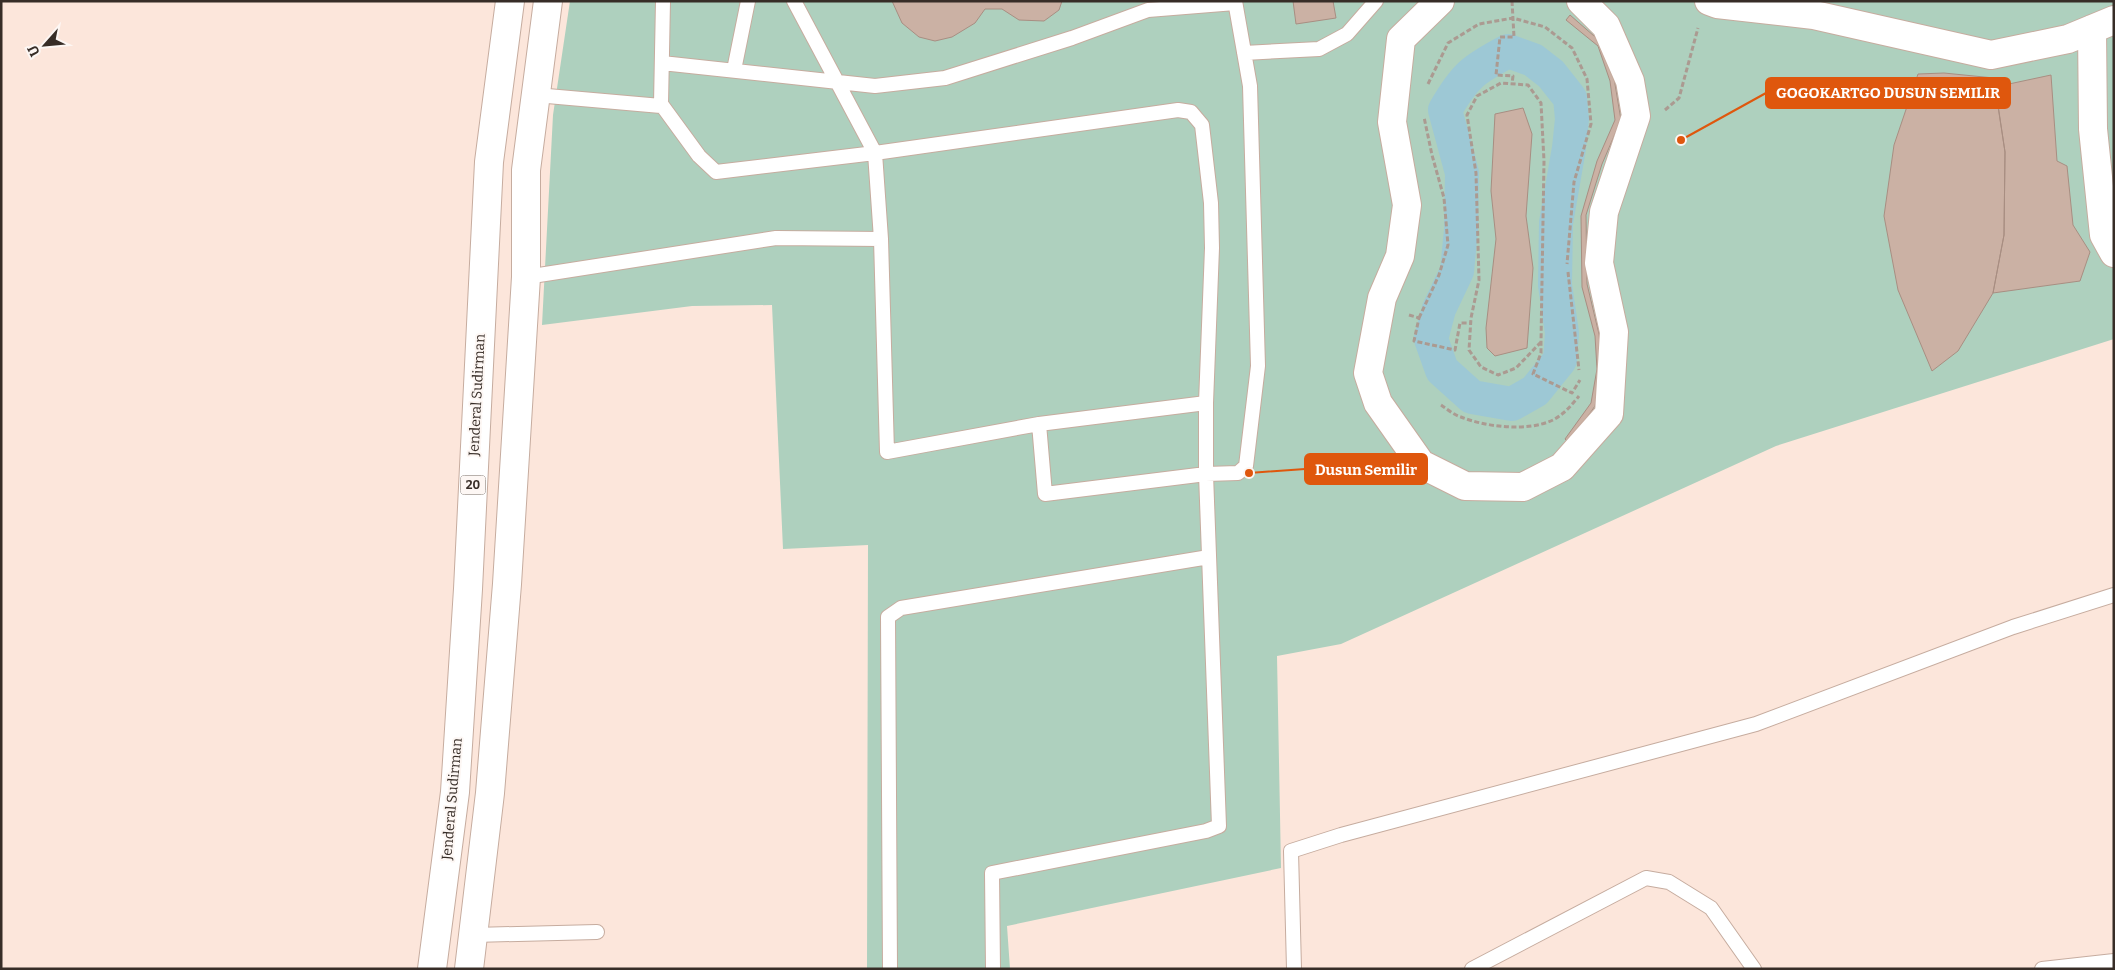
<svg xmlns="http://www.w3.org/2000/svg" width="2115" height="970" font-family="Bitter,serif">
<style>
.green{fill:#aed0be}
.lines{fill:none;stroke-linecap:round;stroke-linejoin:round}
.canal{stroke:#9dc8d5;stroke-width:34}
.building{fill:#cbb1a4;stroke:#a88e82}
.lane-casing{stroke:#c6ac9f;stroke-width:16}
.street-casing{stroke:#c6ac9f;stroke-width:30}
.highway-casing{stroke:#c6ac9f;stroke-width:30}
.path{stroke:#ab9a91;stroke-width:3;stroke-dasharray:5 2.5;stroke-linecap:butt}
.lane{stroke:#fff;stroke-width:14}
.street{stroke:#fff;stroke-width:28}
.highway{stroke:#fff;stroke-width:28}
.labels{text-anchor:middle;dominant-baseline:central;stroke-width:4;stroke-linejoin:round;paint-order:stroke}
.shield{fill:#fdf7f4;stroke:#726a64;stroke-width:1}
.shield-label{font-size:12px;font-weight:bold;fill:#372d27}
.street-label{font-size:14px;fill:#372d27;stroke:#fdf7f4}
.leader{fill:none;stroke:#df570d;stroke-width:2}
.callout-dot{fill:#df570d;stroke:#fdf7f4;stroke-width:2}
.callout{fill:#df570d;stroke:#df570d;stroke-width:2}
.callout-label{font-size:15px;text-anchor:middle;font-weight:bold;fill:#fff}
</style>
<rect width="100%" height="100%" fill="#fce6db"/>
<!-- green -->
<path class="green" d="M 570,1 L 2114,1 L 2114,339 L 1776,446 L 1341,644 L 1277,656 L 1281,868 L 1007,926 L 1010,969 L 867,969 L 868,545 L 783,549 L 772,305 L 692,306 L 542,325 L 553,115 Z"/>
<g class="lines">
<!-- canal -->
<path class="canal" d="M 1508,51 L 1533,60 L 1551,74 L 1570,98 L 1572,119 L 1569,148 L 1556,223 L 1555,285 L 1562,333 L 1560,360 L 1535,391 L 1512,404 L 1472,397 L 1442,370 L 1431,339 L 1439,309 L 1457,271 L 1461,230 L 1462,173 L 1445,110 C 1465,75 1474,69 1508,51 Z"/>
</g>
<!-- building -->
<path class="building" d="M 892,1 L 1062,1 L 1059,10 L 1044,21 L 1019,20 L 1002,9 L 985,9 L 975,23 L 952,37 L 935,41 L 919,37 L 902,23 Z
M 1293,1 L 1333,1 L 1336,18 L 1296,24 Z
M 1570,15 L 1602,43 L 1614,78 L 1621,120 L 1602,164 L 1586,215 L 1587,284 L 1599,334 L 1602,369 L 1595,406 L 1569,443 L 1565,439 L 1591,403 L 1597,369 L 1595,336 L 1582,287 L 1581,216 L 1597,161 L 1615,120 L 1610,81 L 1598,46 L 1566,20 Z
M 1944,73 L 1994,78 L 2005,152 L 2004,235 L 1993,293 L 1958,351 L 1932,371 L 1898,290 L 1884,216 L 1894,145 L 1918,74 Z
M 2051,75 L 2057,161 L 2067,166 L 2073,225 L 2090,252 L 2080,281 L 1993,293 L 2004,235 L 2005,152 L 1995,87 Z
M 1523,108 L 1532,134 L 1526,216 L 1533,268 L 1527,348 L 1495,356 L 1487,348 L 1486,328 L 1496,239 L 1491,191 L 1495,114 Z"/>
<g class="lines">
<defs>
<path id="lane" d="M 663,1 L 661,104 L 699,156 L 716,172 L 875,153 L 1178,110 L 1191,112 L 1202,125 L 1211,203 L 1212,248 L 1206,403 L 1206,474 L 1219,826 L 1206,831 L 992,873 L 993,969
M 794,1 L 875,153 L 881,239 L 887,452 L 1039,424 L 1206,403
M 1244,53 L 1319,49 L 1347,34 L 1376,1
M 662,63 L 875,86 L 945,78 L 1072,38 L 1148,10 L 1235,3
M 734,70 L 748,1
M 536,95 L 661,106
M 526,277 L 776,238 L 881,239
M 1039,424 L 1045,494 L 1206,474 L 1238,473 L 1246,466 L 1258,366 L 1250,86 L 1235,1
M 474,935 L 597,932
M 890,969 L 888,617 L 901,608 L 1209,557
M 1294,969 L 1291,851 L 1341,835 L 1756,724 L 2013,627 L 2114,595
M 1472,969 L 1646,878 L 1669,882 L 1711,908 L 1754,969
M 2042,969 L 2114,961"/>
<path id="street" d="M 1440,1 L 1401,39 L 1392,122 L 1407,205 L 1400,256 L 1382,298 L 1368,373 L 1378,403 L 1421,464 L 1465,486 L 1523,487 L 1562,467 L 1609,414 L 1614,332 L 1599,263 L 1604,212 L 1636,116 L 1630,81 L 1606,26 L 1581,1
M 1709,1 L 1717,4 L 1814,15 L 1991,55 L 2068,39 L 2114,20
M 2092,29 L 2093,129 L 2104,235 L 2114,253"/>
<path id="highway" d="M 432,969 L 455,792 L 468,589 L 489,162 L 510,1
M 469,969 L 490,793 L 507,584 L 526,277 L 526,170 L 548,1"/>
</defs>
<!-- lane casing -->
<use href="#lane" class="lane-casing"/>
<!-- street casing -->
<use href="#street" class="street-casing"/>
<!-- highway casing -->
<use href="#highway" class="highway-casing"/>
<!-- path -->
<path class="path" d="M 1512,1 L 1514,37 L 1500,37 L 1496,75 L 1513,76 L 1512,84
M 1428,84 L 1448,43 L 1479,24 L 1513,18 L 1545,27 L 1572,48 L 1587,79 L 1591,124 L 1574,182 L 1567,264
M 1665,110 L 1679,98 L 1698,28
M 1568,272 L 1579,370
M 1409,315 L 1419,318 L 1414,341 L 1455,350 L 1460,323 L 1471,323
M 1419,318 L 1439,275 L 1448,245 L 1444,198 L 1432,155 L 1424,117
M 1541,342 L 1516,368 L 1498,375 L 1481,367 L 1469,350 L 1471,318 L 1479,280 L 1476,173 L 1467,115 L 1477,96 L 1501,83 L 1528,85 L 1541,103 L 1544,161 L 1541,342 L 1541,353 L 1533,374 L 1572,393 L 1580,380
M 1441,405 C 1447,409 1454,415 1461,417 C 1486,427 1528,432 1553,420 C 1564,414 1571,406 1579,396"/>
<!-- lane -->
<use href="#lane" class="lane"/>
<!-- street -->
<use href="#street" class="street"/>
<!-- highway -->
<use href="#highway" class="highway"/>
</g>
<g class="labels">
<!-- shield labels -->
<rect class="shield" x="460.5" y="475.5" width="25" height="19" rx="4"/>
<g class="shield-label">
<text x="473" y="485">20</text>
</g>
<!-- street labels -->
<g class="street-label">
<text transform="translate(477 395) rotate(-87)">Jenderal Sudirman</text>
<text transform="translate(452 799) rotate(-85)">Jenderal Sudirman</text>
</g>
</g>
<!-- callouts -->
<path class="leader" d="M1681 140L1766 93M1249 473L1305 469"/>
<g class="callout-dot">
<circle cx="1681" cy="140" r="5"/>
<circle cx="1249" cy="473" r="5"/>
</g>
<g class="callout">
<rect x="1766" y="78" width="244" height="30" rx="5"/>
<rect x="1305" y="454" width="122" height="30" rx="5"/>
</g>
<g class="callout-label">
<text x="1888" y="98">GOGOKARTGO DUSUN SEMILIR</text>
<text x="1366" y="475">Dusun Semilir</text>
</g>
<!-- border -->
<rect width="2115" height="970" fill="none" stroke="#372d27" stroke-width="5"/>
<!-- north arrow -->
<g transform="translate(45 45) rotate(243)" stroke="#fdf7f4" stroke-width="4" paint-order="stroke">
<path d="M0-4L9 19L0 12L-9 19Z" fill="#372d27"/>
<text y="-8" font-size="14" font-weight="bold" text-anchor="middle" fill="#372d27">U</text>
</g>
</svg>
